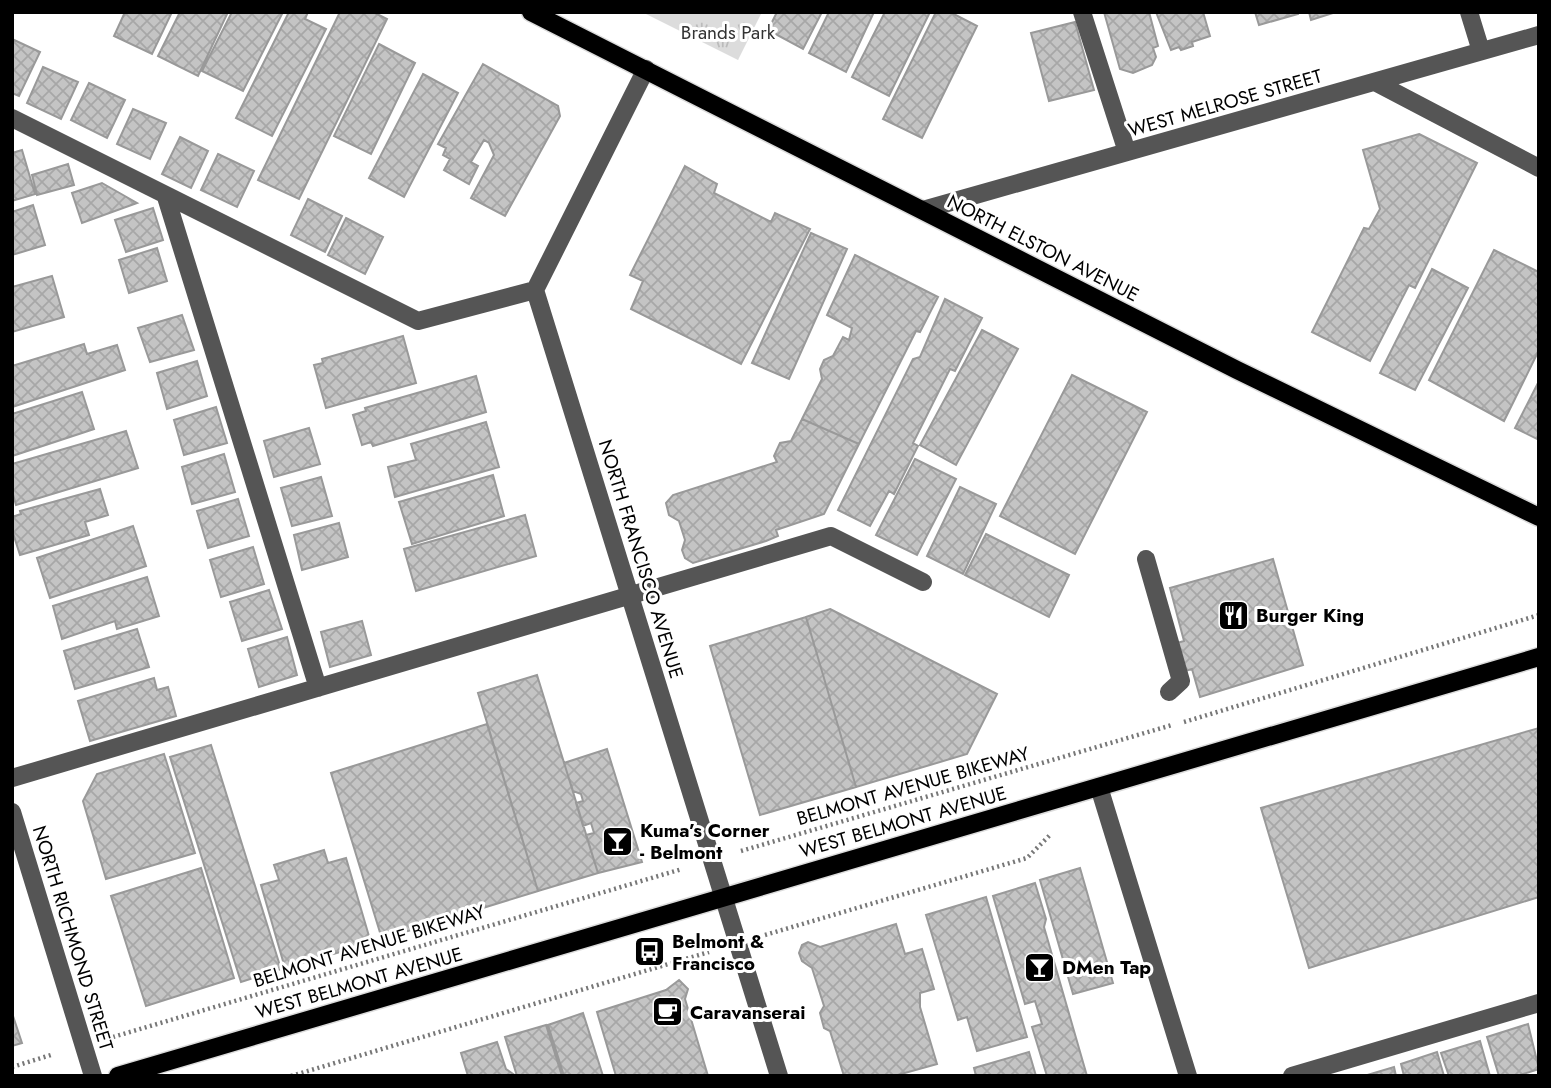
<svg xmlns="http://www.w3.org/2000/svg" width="1551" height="1088" font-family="Jost,sans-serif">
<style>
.park{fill:url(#park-tufts)}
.building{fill:url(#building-cross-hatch);stroke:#999;stroke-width:2}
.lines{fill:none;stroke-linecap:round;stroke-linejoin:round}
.major-casing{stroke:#dbdbdb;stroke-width:21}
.path{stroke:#777;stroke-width:4.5;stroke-dasharray:2 3.5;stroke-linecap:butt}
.minor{stroke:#555;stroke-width:18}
.major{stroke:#000;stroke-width:18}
.labels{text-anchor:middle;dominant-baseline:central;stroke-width:6;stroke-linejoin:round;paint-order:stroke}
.park-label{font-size:19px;fill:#333;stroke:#fff}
.street-label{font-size:19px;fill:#000;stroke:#fff}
.poi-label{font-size:19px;font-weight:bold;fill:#000;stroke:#fff;text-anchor:start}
</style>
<defs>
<pattern id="park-tufts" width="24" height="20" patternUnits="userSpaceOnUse" patternTransform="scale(1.75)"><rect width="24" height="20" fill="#dcdcdc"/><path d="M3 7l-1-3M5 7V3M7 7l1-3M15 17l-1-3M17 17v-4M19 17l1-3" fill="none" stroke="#bbb"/></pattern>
<pattern id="building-cross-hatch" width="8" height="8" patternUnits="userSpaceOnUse" patternTransform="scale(1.75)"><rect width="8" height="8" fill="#c4c4c4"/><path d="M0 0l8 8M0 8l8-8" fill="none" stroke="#a7a7a7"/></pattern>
</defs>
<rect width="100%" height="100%" fill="#fff"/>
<!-- park -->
<path class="park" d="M 642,12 L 762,12 L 738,60 Z"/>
<!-- building -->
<path class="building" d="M 125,12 L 172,12 L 152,54 L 114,36 Z
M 180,12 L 228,12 L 198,76 L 158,56 Z
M 232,12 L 283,12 L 243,91 L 202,71 Z
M 289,12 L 308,12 L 305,19 L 326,29 L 272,136 L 236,118 Z
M 340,12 L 373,12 L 387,19 L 299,199 L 258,180 Z
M 777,12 L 822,12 L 803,49 L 768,30 Z
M 829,12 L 874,12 L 846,72 L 809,53 Z
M 885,12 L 930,12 L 889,96 L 852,77 Z
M 936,12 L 950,12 L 977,26 L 922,138 L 883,119 Z
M 1104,12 L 1149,12 L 1158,46 L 1153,48 L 1156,57 L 1152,65 L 1133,73 L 1120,69 Z
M 1156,12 L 1203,12 L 1210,36 L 1192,42 L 1193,46 L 1181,50 L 1179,47 L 1171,50 Z
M 1255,12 L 1298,12 L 1298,14 L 1259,25 Z
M 1309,12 L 1336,12 L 1311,20 Z
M 1075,22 L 1094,90 L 1049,101 L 1031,33 Z
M 12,39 L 40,52 L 19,96 L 12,93 Z
M 379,44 L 415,63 L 371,154 L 334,136 Z
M 483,64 L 558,106 L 560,116 L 505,216 L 471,198 L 494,155 L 489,143 L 484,140 L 471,162 L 478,166 L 469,184 L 444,170 L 450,159 L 443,155 L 446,148 L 438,144 Z
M 43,67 L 78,82 L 61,119 L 27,103 Z
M 423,74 L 458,93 L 404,197 L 369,178 Z
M 89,83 L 125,100 L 107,138 L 71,120 Z
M 133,109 L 166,123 L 150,159 L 117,144 Z
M 1419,134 L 1477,163 L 1415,288 L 1409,285 L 1370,361 L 1312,332 L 1364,228 L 1369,229 L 1380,209 L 1363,150 Z
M 180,137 L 208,151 L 191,188 L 162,174 Z
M 22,150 L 35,194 L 12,201 L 12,153 Z
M 218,154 L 254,171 L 237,207 L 201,190 Z
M 68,164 L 74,185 L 37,195 L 32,175 Z
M 685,166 L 717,184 L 714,193 L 771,222 L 775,213 L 810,229 L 741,364 L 631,309 L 643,281 L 630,275 Z
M 102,183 L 137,203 L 82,223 L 72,193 Z
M 308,199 L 342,216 L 325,252 L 291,235 Z
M 33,205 L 45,245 L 12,255 L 12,212 Z
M 153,208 L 163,240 L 126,252 L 115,220 Z
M 346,218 L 383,237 L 365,274 L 328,255 Z
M 811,233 L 847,249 L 789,379 L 752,363 Z
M 157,248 L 167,281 L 129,293 L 119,260 Z
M 1494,250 L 1539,272 L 1539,350 L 1504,421 L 1429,380 Z
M 855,255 L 938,297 L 920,332 L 916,331 L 859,444 L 802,419 L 822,379 L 820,369 L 824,360 L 833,356 L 843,337 L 849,340 L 852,328 L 827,315 Z
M 1432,269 L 1468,288 L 1415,390 L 1380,373 Z
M 52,276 L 64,317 L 12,332 L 12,287 Z
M 945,299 L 982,318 L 955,371 L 950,369 L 913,443 L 918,446 L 894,494 L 889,491 L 870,526 L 838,510 L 913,359 L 920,357 Z
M 182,315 L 194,350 L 150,362 L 138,328 Z
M 982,330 L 1018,349 L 956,465 L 920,445 Z
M 403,336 L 416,383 L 326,408 L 314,365 L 323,363 L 322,359 Z
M 84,344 L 87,354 L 117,345 L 125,370 L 12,407 L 12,366 Z
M 197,361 L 207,396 L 167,409 L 157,373 Z
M 1072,375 L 1147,412 L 1075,554 L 1000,516 Z
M 476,376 L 486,412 L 373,446 L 371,442 L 362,445 L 353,415 L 366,411 L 365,408 Z
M 1539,381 L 1539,440 L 1515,428 Z
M 82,392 L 94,429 L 12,456 L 12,414 Z
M 216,407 L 227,443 L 184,455 L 174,420 Z
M 802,419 L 859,444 L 824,514 L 776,530 L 778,536 L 766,541 L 693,563 L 685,558 L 682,550 L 685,540 L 679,521 L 669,515 L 666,503 L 673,495 L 777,462 L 774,456 L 780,443 L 791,441 Z
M 486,422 L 499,467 L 395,497 L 388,467 L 416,460 L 411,444 Z
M 309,428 L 320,464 L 274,477 L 264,441 Z
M 126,431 L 138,468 L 16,505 L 12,491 L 12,464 Z
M 224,454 L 235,492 L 192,504 L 182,467 Z
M 915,459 L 956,479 L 917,555 L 876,535 Z
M 493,475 L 504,516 L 412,544 L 399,502 Z
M 321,477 L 332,516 L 292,526 L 281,488 Z
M 960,487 L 996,504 L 963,574 L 927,556 Z
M 100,489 L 108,515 L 85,522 L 89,535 L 20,555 L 12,530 L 12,517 L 21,514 L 20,511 Z
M 238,499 L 249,536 L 208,548 L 197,511 Z
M 525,515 L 536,556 L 416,591 L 404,549 Z
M 339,523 L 348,557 L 302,570 L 294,535 Z
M 133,526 L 146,566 L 50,598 L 37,558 Z
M 986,534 L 1069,575 L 1049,617 L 965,575 Z
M 253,547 L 264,584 L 221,597 L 210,560 Z
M 1273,559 L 1303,665 L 1200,697 L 1192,669 L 1185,671 L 1177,643 L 1184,641 L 1170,588 Z
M 147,577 L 159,616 L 117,629 L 115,621 L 62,639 L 53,606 Z
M 269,590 L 282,629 L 242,641 L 230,602 Z
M 830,609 L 997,694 L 967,754 L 856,787 L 806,617 Z
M 806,617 L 856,787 L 760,815 L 710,646 Z
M 362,621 L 371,655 L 330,667 L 321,632 Z
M 137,629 L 149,667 L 75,689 L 64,651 Z
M 287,637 L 297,675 L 259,687 L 248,649 Z
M 537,675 L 598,873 L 538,891 L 478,693 Z
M 154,678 L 157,690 L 168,687 L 176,716 L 90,741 L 78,701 Z
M 487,724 L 538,891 L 382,939 L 331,773 Z
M 1539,728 L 1539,897 L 1309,968 L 1261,808 Z
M 211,745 L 281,969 L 241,982 L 170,757 Z
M 607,749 L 642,862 L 598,873 L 586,835 L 594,833 L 591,823 L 583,826 L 576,803 L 583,801 L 581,794 L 573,791 L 564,763 Z
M 164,754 L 195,853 L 106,879 L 83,801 L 97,774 Z
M 324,850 L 328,863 L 346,858 L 371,943 L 285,968 L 261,885 L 279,880 L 274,865 Z
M 201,868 L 234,978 L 146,1006 L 111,896 Z
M 1080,868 L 1113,983 L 1073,994 L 1040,880 Z
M 1035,883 L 1046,919 L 1044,927 L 1087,1076 L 1047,1076 L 1032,1027 L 1042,1024 L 1035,1001 L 1025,1004 L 993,896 Z
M 986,897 L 1027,1037 L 977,1051 L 967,1017 L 958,1020 L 926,915 Z
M 896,924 L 905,954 L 922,949 L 934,989 L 920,993 L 920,1007 L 937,1064 L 894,1076 L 844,1076 L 830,1031 L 824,1028 L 820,1013 L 824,1006 L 812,968 L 802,961 L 799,953 L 802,945 L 808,942 L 820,947 Z
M 679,980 L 688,989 L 685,999 L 708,1076 L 616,1076 L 597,1012 L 666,990 Z
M 12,1013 L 22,1043 L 12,1046 Z
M 583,1013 L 603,1076 L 564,1076 L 548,1025 Z
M 1528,1024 L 1539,1069 L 1517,1076 L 1499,1076 L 1487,1037 Z
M 546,1025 L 562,1076 L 517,1076 L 505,1037 Z
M 1480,1041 L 1490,1076 L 1449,1076 L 1441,1053 Z
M 497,1042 L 506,1069 L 516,1076 L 468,1076 L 461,1053 Z
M 1029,1052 L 1036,1076 L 976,1076 L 974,1068 Z
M 1437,1052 L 1444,1076 L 1404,1076 L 1401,1064 Z
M 1394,1067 L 1396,1076 L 1364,1076 Z"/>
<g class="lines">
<defs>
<path id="major" d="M 531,12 L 1237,370 L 1539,517
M 118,1076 L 1539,657"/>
</defs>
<!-- major casing -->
<use href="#major" class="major-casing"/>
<!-- path -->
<path class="path" d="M 1184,722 L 1539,615
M 741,851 L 1172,725
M 765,935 L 1027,858 L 1050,835
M 113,1037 L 682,869
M 12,1067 L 54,1054
M 291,1076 L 709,952"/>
<!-- minor -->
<path class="minor" d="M 1082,12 L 1127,152
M 1469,12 L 1481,51
M 646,69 L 535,290 L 779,1076
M 1375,82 L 1539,168
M 12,118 L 418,321 L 535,290
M 166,197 L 318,688
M 923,210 L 1539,35
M 1146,559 L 1181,681 L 1169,692
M 12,778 L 831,536 L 923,582
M 1099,787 L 1188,1076
M 12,812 L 93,1076
M 1292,1076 L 1539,1003"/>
<!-- major -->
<use href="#major" class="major"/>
</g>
<!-- icons -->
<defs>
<symbol id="restaurant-square" viewBox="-11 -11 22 22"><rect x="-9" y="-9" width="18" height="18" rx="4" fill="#000" stroke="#fff"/><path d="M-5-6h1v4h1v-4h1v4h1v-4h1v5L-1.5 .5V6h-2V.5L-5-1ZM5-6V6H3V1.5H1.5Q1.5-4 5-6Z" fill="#fff"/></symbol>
<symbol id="bar-square" viewBox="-11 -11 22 22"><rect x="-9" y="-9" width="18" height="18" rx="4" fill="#000" stroke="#fff"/><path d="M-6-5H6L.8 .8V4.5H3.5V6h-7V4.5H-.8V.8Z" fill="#fff"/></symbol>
<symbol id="bus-square" viewBox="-11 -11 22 22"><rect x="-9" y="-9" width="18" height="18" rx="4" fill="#000" stroke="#fff"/><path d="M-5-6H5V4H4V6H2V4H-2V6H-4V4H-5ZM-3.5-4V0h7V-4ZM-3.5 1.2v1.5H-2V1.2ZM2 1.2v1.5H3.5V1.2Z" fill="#fff"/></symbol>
<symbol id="cafe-square" viewBox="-11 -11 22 22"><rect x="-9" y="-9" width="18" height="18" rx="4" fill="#000" stroke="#fff"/><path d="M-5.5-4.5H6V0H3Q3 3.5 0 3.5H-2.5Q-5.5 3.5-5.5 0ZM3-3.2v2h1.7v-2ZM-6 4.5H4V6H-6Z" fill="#fff"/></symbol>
</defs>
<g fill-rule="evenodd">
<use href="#restaurant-square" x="1216" y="598" width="35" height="35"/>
<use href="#bar-square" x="600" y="824" width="35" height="35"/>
<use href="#bus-square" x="632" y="934" width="35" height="35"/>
<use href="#bar-square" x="1022" y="950" width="35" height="35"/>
<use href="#cafe-square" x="650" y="994" width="35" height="35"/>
</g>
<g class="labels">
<!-- park labels -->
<g class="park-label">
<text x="728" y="32">Brands Park</text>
</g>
<!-- street labels -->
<g class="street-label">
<text transform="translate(1225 103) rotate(-16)">WEST MELROSE STREET</text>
<text transform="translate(1043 248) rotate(27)">NORTH ELSTON AVENUE</text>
<text transform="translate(641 559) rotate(73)">NORTH FRANCISCO AVENUE</text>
<text transform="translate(913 786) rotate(-16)">BELMONT AVENUE BIKEWAY</text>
<text transform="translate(903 822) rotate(-16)">WEST BELMONT AVENUE</text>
<text transform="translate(73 938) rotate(73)">NORTH RICHMOND STREET</text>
<text transform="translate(369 946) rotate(-17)">BELMONT AVENUE BIKEWAY</text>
<text transform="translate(359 983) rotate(-16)">WEST BELMONT AVENUE</text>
</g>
<!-- poi labels -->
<g class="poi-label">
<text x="1256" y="615">Burger King</text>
<text x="640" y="830">Kuma’s Corner<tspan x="640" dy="22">- Belmont</tspan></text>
<text x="672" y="941">Belmont &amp;<tspan x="672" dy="22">Francisco</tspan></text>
<text x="1062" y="967">DMen Tap</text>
<text x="690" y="1012">Caravanserai</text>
</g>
</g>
<!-- border -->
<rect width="1551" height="1088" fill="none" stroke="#000000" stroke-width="28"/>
</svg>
